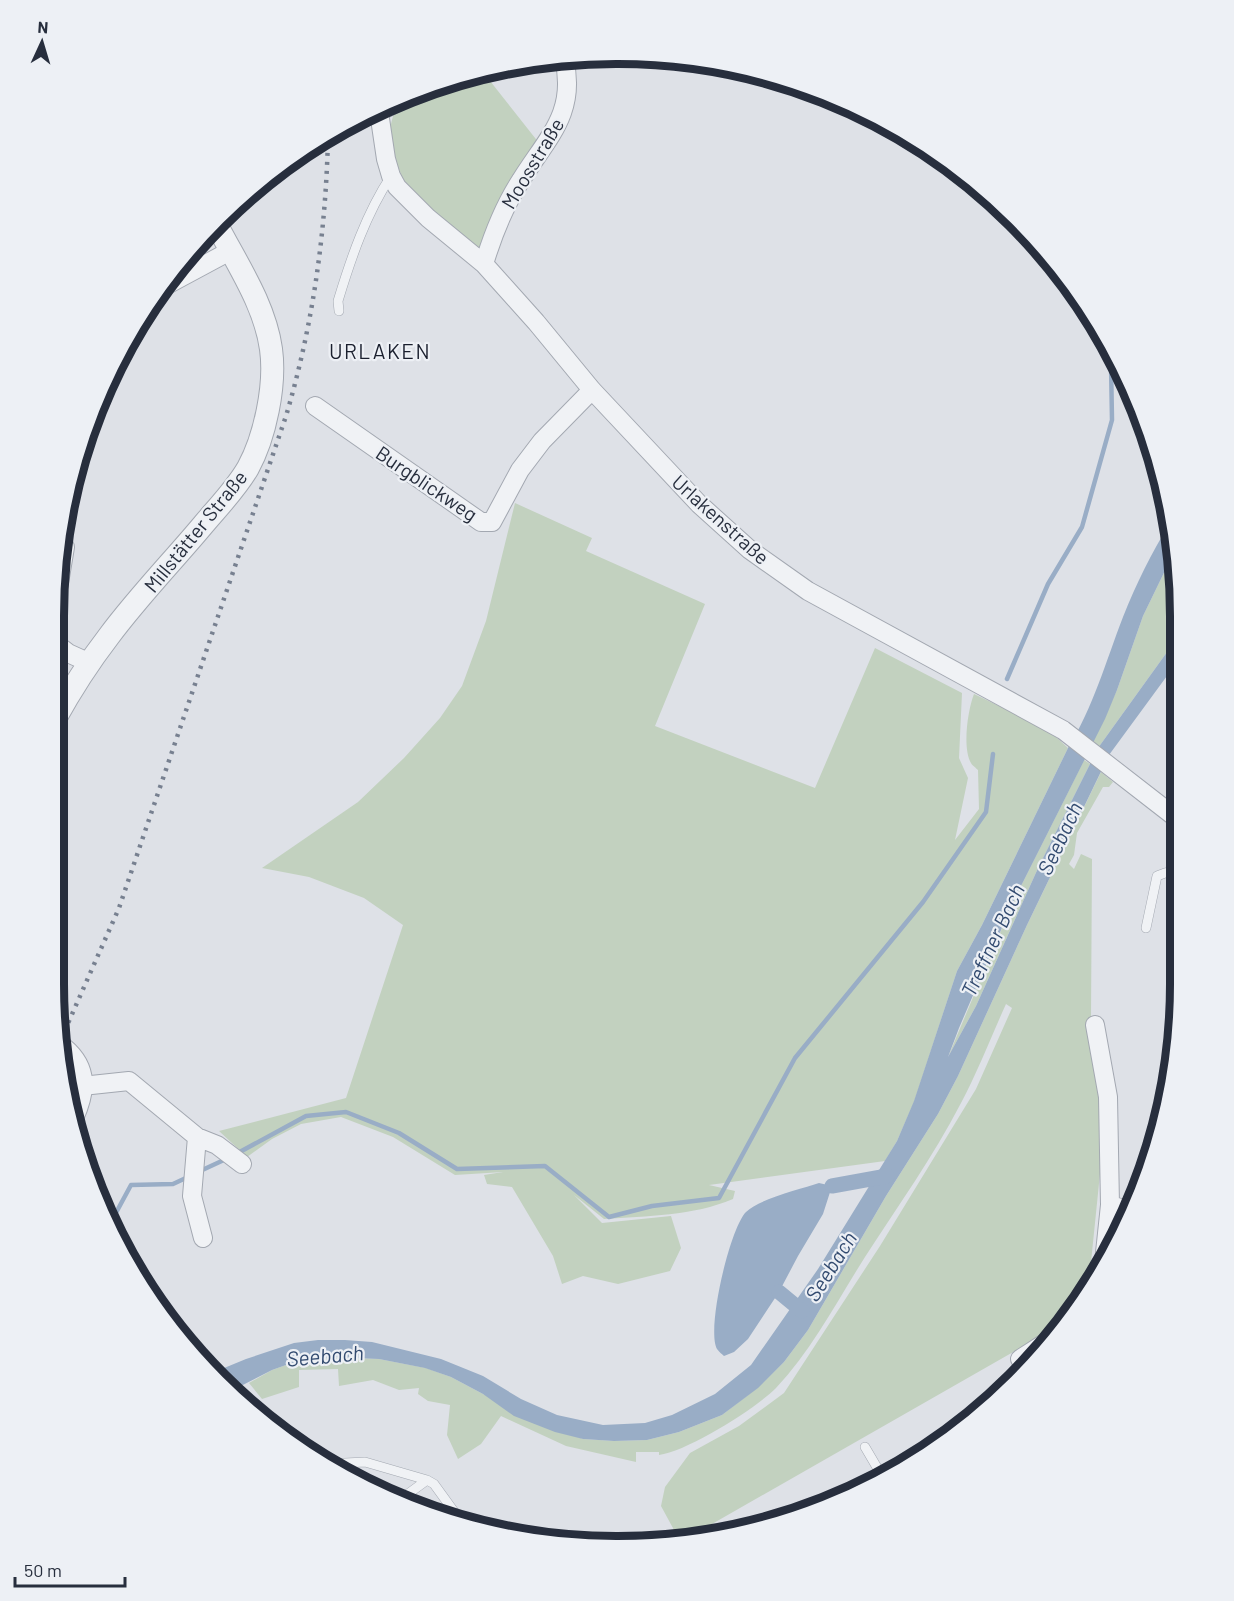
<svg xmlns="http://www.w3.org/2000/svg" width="1234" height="1601" font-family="Barlow,sans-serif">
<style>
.green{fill:#c2d1bf}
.water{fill:#99adc6}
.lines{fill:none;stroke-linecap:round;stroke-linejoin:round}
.stream{stroke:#99adc6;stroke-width:4.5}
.canal{stroke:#99adc6;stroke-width:15}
.service-casing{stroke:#a3a8b1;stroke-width:10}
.minor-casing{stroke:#a3a8b1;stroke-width:20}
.tertiary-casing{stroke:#a3a8b1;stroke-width:24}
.service{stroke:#f0f2f5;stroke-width:9}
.minor{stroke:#f0f2f5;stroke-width:18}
.tertiary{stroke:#f0f2f5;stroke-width:22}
.rail{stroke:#778090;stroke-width:4.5;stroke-dasharray:3 6;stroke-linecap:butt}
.labels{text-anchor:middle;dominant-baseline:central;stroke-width:4.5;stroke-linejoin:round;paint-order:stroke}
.street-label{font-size:20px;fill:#272e3d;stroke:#edf0f5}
.neighbourhood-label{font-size:21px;letter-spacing:1.5px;fill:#1a1f2e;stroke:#edf0f5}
.water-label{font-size:21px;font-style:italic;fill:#334b70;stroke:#edf0f5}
.rim{fill:none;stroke:#272e3d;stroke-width:8}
</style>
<rect width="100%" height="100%" fill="#dee1e7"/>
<!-- green -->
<path class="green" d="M 483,72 L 539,143 L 480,260 L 416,196 L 403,179 L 393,155 L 390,128 L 393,116 L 410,101 L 434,87 Z
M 515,503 L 592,538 L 586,551 L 705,604 L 655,726 L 815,788 L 875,648 L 962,693 L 959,758 L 968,778 L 955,840 L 979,809 L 978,770 C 977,769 971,764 971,763 C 962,748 968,709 974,694 L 1024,718 L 1056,737 L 1068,748 L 982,925 L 957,971 L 914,1102 L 897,1141 L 885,1161 L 709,1185 L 735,1191 L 733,1199 C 693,1216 647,1216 604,1219 L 574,1195 L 602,1223 L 671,1216 L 681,1248 L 670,1271 L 618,1284 L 583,1276 L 562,1284 L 553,1256 L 512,1187 L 487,1184 L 484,1175 L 503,1172 L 455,1175 L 393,1137 L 341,1117 L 301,1124 L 272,1139 L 247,1157 L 219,1131 L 346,1098 L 403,925 L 364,898 L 309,877 L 262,868 L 358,802 L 404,758 L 440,718 L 462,686 L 486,621 Z
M 1175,550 L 1175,641 L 1098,748 L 1092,743 L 1117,690 L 1143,616 Z
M 1084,760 L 1090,764 L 1039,866 L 976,1006 L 948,1057 L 1013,902 Z
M 1101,772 L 1113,782 L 1109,787 L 1103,787 L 1077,833 L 1074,855 L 1069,864 L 1074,869 L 1081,854 L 1092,859 L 1091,1017 L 1104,1134 L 1088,1292 L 1062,1324 L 684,1540 L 680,1541 L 661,1506 L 665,1487 L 690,1453 L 739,1426 L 784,1393 L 880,1246 L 976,1089 L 1012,1008 L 1006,1004 C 991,1037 978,1071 961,1103 C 933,1157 898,1206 865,1257 C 837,1301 812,1350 776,1388 C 755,1409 688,1451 659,1455 L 659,1452 L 636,1452 L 636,1462 L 566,1446 L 501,1416 L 481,1444 L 458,1459 L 447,1435 L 450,1405 L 428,1401 L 418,1394 L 419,1388 L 399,1390 L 373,1380 L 339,1386 L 338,1369 L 299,1370 L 299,1387 L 262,1399 L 249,1383 L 272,1370 L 286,1365 L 330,1357 L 379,1359 L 426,1368 L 451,1377 L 483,1394 L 583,1439 L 614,1441 L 647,1440 L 679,1432 L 722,1415 L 757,1388 L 784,1362 L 808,1330 L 886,1196 L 938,1114 L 958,1076 L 1027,925 Z"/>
<!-- water -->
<path class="water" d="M 1170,523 L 1175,550 L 1143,616 L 1117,690 L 1105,719 L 1013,902 L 959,1028 L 948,1057 L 976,1006 L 1039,866 L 1098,748 L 1175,641 L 1175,665 L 1109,755 L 1027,925 L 958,1076 L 938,1114 L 886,1196 L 808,1330 L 784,1362 L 758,1388 L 722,1415 L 679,1432 L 647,1440 L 614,1441 L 583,1439 L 555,1432 L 514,1416 L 483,1394 L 451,1377 L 425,1368 L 379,1359 L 330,1357 L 286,1365 L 272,1370 L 231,1391 L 219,1382 L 212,1373 L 246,1359 L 294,1343 L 318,1340 L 345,1340 L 372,1342 L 441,1359 L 483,1376 L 521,1399 L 557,1415 L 603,1425 L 645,1423 L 672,1415 L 715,1394 L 751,1365 L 818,1269 L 897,1141 L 914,1101 L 957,971 L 982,925 L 1068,748 C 1093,708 1106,661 1123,617 C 1136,584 1152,552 1170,523 Z
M 819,1183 L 832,1186 L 823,1214 L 798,1256 L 779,1292 L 748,1339 L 734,1352 L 724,1356 C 722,1354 719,1352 717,1349 C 706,1329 730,1228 746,1212 C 759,1199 801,1189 819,1183 Z"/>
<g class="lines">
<!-- stream -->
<path class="stream" d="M 1007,679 L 1048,584 L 1082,527 L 1112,420 L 1111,364 L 1071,287
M 236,1154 L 306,1116 L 346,1112 L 399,1133 L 457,1169 L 545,1166 L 609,1217 L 652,1206 L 719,1198 L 795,1058 L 923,902 L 986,812 L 993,754
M 198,1172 L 226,1159
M 111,1222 L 131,1185 L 173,1184 L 188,1177"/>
<!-- canal -->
<path class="canal" d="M 832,1186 L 887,1176
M 779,1292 L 802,1311"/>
<defs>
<path id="service" d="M 339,311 L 338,301 C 351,258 366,214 391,176
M 1146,928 L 1157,876 L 1165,873 L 1175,871
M 865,1447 L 882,1476
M 325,1464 L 365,1462 L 427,1480 L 434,1484 L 463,1524
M 401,1499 L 427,1480"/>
<path id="minor" d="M 377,110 L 379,112 L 386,159 L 391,176 L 397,187 L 428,218 L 484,264 L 536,322 L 592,390 L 699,504 L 750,550 L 808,591 L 1063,730 L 1175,817
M 379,112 L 419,91
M 484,264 C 493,234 504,206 521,180 C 547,138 577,113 564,59
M 163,287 L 230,251
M 315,406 L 481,522 L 492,522 L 520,470 L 542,441 L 592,390
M 55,607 L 65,547
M 55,643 L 68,653 L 90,663
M 1095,1025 L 1108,1097 L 1110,1205 L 1104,1262
M 82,1086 L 129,1081 L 197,1137 L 217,1145 L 242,1164
M 197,1137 L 192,1196 L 203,1238
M 1110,1205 L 1131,1211
M 1020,1359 L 1048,1341"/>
<path id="tertiary" d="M 55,719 C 71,690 89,662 109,636 C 138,597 172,562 203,525 C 218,507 236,489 248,468 C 265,437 276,385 271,349 C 265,306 239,267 219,229
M 63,1049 C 87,1069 84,1092 72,1118"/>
</defs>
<!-- service casing -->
<use href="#service" class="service-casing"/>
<!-- minor casing -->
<use href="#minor" class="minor-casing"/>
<!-- tertiary casing -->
<use href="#tertiary" class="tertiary-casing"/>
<!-- service -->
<use href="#service" class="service"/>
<!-- minor -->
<use href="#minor" class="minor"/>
<!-- tertiary -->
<use href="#tertiary" class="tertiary"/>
<!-- rail -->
<path class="rail" d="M 61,1039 L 119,908 L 286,416 C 313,325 326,231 328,136"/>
</g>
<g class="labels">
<!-- street labels -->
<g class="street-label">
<text transform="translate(532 163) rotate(-59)">Moosstraße</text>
<text transform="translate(427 483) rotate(34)">Burgblickweg</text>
<text transform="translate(721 519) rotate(42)">Urlakenstraße</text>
<text transform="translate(195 531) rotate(-51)">Millstätter Straße</text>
</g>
<!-- neighbourhood labels -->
<g class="neighbourhood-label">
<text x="380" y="350">URLAKEN</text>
</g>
<!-- water labels -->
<g class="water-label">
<text transform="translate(1059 838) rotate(-65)">Seebach</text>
<text transform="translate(992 940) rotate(-65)">Treffner Bach</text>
<text transform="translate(830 1266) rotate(-58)">Seebach</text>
<text transform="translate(325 1355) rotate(-5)">Seebach</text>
</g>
</g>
<!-- crop -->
<path d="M0 0H1234V1601H0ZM616 64H618A552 552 0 0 1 1170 616V984A552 552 0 0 1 618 1536H616A552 552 0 0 1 64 984V616A552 552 0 0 1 616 64Z" fill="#edf0f5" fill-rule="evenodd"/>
<path class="rim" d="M616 64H618A552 552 0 0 1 1170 616V984A552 552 0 0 1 618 1536H616A552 552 0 0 1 64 984V616A552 552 0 0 1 616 64Z"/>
<!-- north arrow -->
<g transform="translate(42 42) rotate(4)" stroke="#edf0f5" stroke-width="4.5" paint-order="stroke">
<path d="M0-4.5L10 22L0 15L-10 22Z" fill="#272e3d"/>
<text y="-9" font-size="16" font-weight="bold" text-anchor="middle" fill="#272e3d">N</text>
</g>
<!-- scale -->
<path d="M15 1577v9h110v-9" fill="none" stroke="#272e3d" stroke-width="3"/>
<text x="24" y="1577" font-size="18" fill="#272e3d" stroke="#edf0f5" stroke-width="4.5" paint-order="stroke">50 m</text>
</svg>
